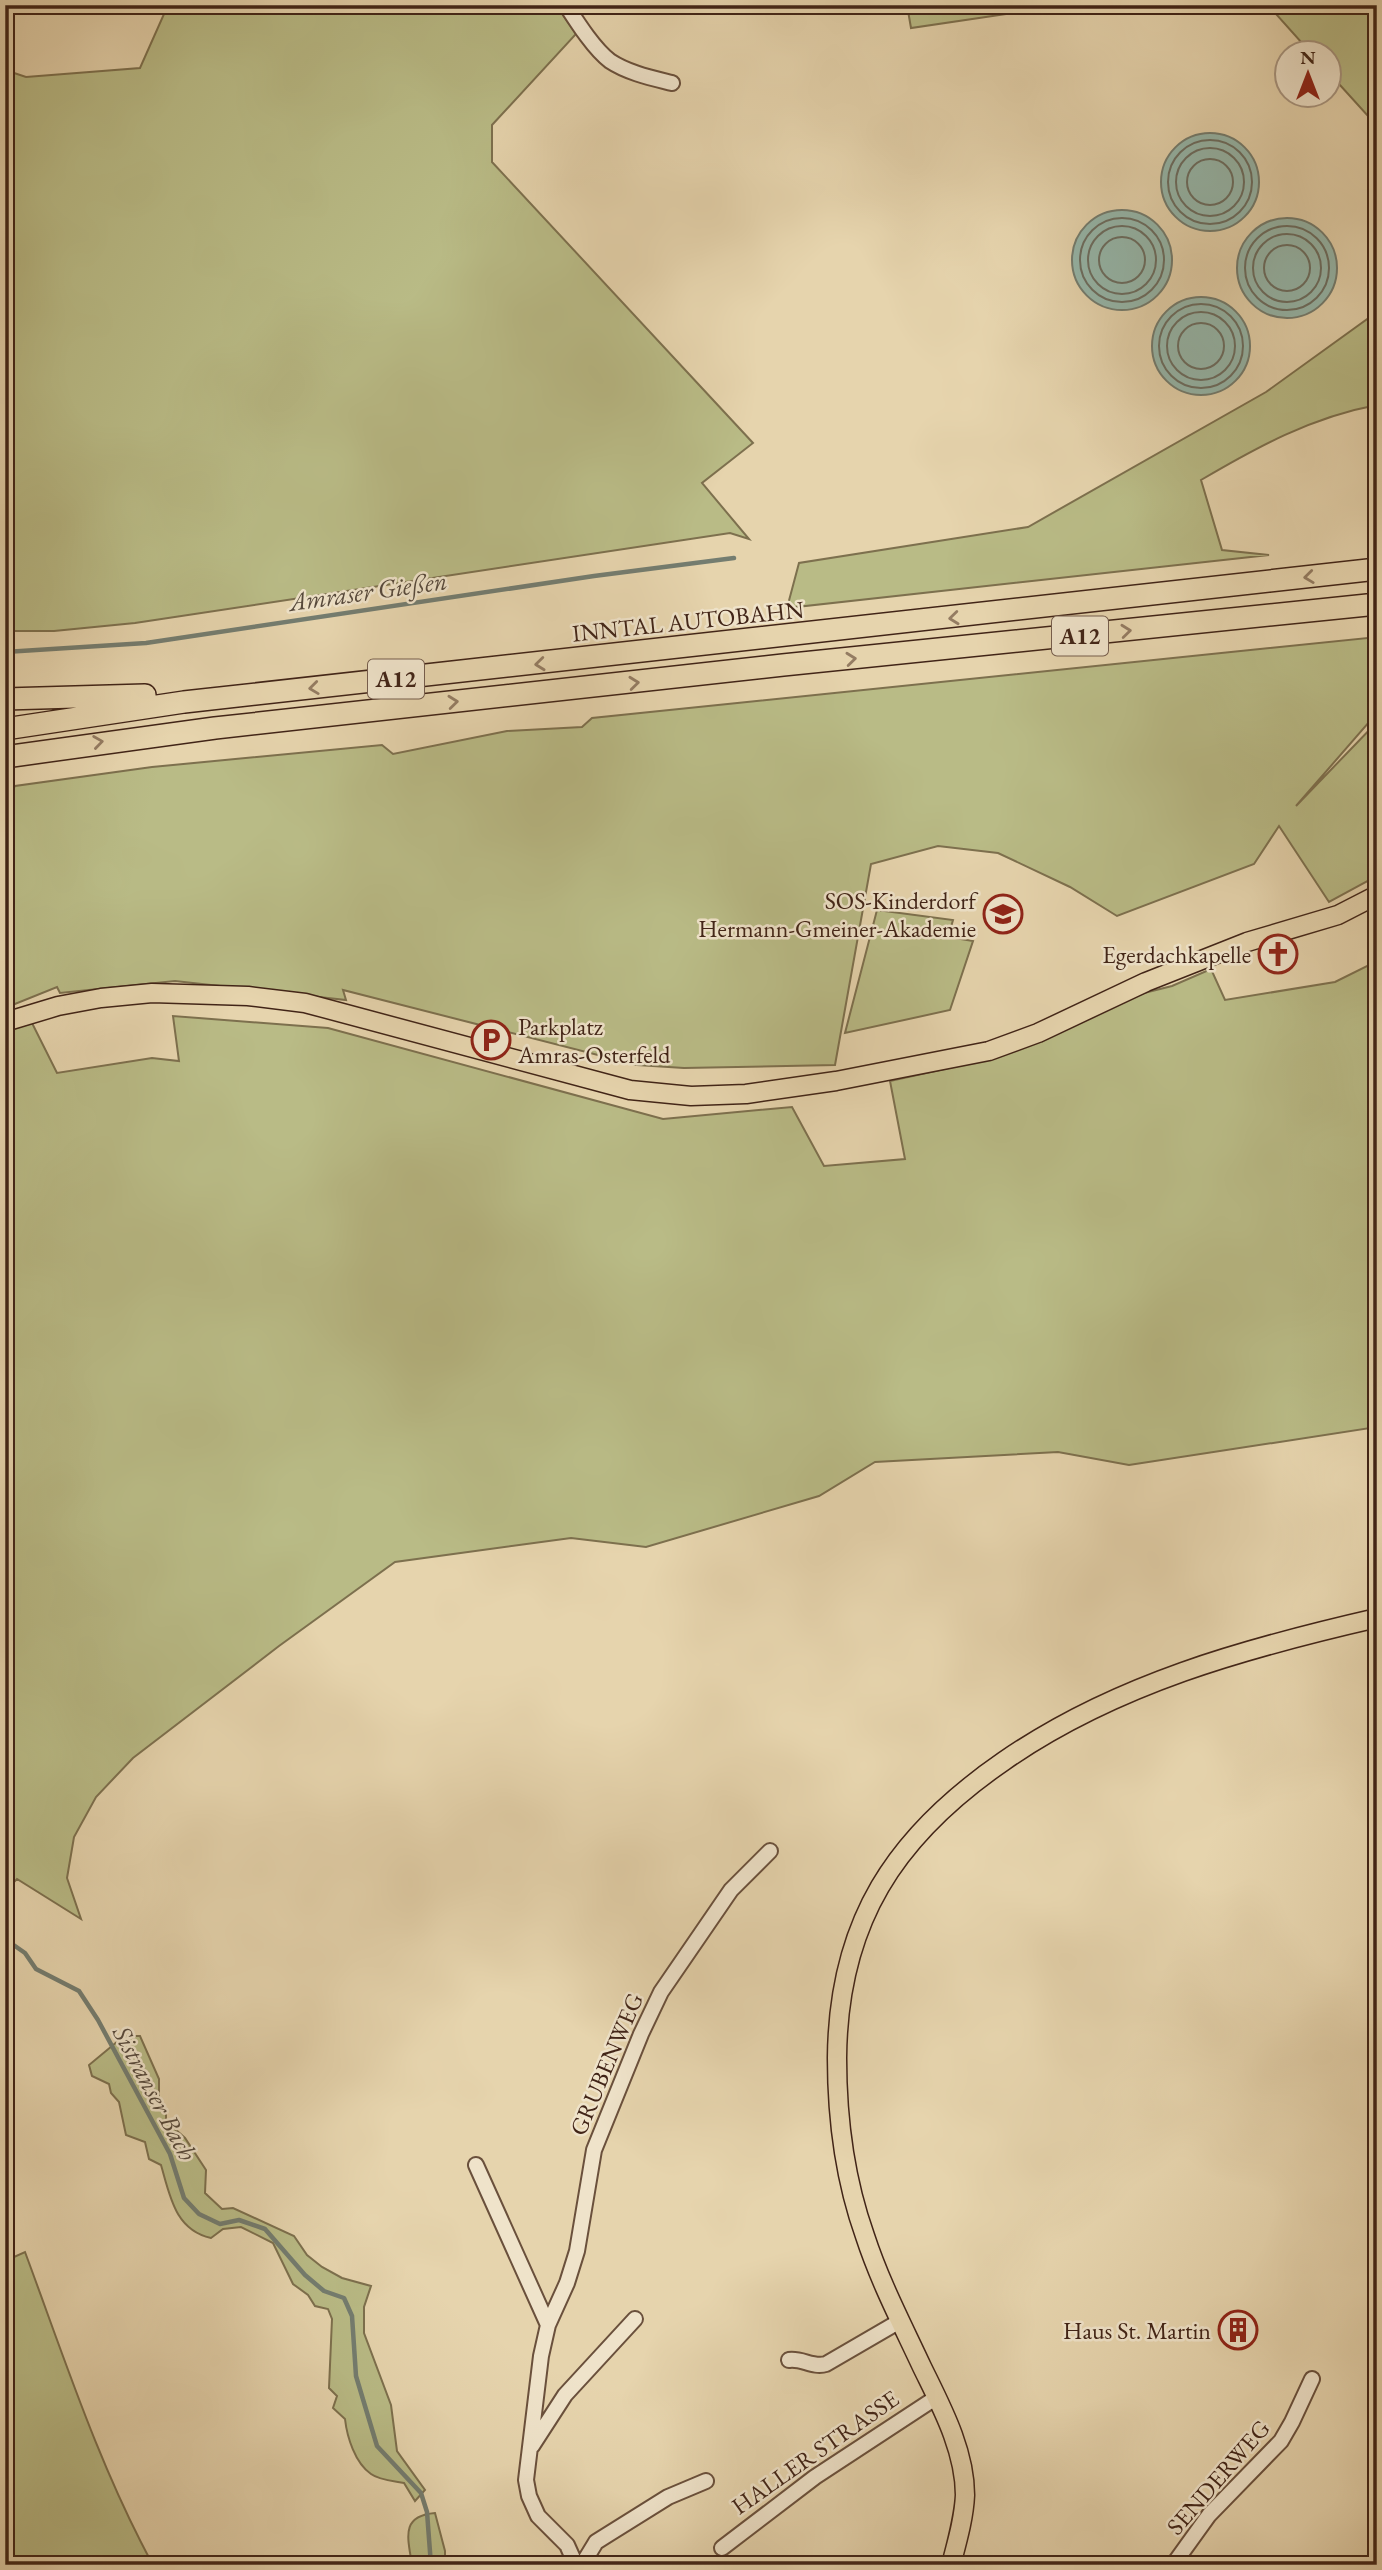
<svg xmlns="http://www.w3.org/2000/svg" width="1382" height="2570" font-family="'EB Garamond',serif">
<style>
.green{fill:#b9bb86;stroke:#7d704e;stroke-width:2}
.water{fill:#96b8ac;stroke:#747d70;stroke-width:2}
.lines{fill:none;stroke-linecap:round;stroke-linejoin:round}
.shore{stroke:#6c6e62;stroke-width:2}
.stream{stroke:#747d70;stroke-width:4.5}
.minor-casing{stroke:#6a503c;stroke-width:18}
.major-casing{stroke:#412417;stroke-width:21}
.highway-casing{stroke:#412417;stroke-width:24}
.minor{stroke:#efe3ca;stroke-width:14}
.major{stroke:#e6d4ad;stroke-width:18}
.highway{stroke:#e6d4ad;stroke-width:21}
.oneway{stroke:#947c62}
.labels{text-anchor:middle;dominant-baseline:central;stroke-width:5;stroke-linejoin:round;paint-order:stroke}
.shield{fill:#efe3ca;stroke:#755d4d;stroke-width:2}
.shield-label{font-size:23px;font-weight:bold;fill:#412417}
.street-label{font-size:24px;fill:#412417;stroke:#efe3ca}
.poi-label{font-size:24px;fill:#412417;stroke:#efe3ca;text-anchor:end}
.water-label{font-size:26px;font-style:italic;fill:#56493c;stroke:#efe3ca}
</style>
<rect width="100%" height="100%" fill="#e6d4ad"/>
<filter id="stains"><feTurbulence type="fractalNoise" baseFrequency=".00286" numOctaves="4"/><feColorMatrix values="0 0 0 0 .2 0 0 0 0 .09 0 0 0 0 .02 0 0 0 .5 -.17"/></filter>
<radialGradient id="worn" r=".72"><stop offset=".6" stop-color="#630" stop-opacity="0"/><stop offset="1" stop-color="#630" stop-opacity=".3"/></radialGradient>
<!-- green -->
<path class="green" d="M 168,5 L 556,5 L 576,34 L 492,125 L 492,162 L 753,443 L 702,483 L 749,539 L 730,533 L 135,623 L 54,631 L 5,631 L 5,70 L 26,77 L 140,68 Z
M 907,5 L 1068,5 L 911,28 Z
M 1268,5 L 1377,5 L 1377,126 L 1330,74 L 1330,52 L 1310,52 Z
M 1377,312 L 1377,405 C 1312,417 1257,447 1201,480 L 1222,550 L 1269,555 L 787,608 L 799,563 L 1028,527 L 1266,392 Z
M 1377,637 L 1377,713 L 1296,806 L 1377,722 L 1377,876 L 1329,902 L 1279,826 L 1254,864 L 1117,916 L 1070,887 L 998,853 L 938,846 L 871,864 L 835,1065 L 684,1068 L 637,1065 L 343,990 L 346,1000 L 175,981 L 60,993 L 57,987 L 5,1008 L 5,802 L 15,786 L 152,767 L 382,745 L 393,754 L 507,731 L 582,727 L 592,718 Z
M 877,910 L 953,920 L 948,937 L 973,941 L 950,1010 L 845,1033 Z
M 1377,961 L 1377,1427 L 1129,1465 L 1058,1452 L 875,1462 L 819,1496 L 646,1547 L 571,1538 L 395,1562 L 279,1646 L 133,1758 L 96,1797 L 74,1837 L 67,1878 L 81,1919 L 17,1879 L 5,1891 L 5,1025 L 28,1015 L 57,1073 L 152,1058 L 179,1061 L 173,1016 L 328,1028 L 663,1119 L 792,1107 L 824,1166 L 905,1159 L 890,1081 L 967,1064 L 1144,993 L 1172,986 L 1211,969 L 1225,1000 L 1335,982 Z
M 124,2036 L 140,2036 L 159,2079 L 159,2099 L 166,2112 L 166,2121 L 185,2138 L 206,2170 L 205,2193 L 222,2209 L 233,2208 L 294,2236 L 307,2255 L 322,2267 L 342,2278 L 371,2286 L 364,2307 L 364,2333 L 391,2405 L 397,2451 L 425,2490 L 415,2501 L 404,2483 C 394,2481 379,2480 371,2474 C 355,2463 347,2437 345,2419 L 333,2408 L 337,2396 L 329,2388 L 332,2319 L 328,2309 L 315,2306 L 308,2295 L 293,2284 L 273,2243 L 241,2227 L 223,2229 L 211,2238 C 175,2230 170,2196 161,2165 L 149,2159 L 145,2142 L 126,2135 L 119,2102 L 111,2093 L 109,2084 L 92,2076 L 89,2065 Z
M 25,2252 C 64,2357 99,2466 153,2565 L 5,2565 L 5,2261 Z
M 435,2513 L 445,2551 L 445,2565 L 412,2565 C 408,2538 400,2516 435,2513 Z"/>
<!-- water -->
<path class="water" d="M1161 182a49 49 0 1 1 98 0a49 49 0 1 1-98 0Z
M1072 260a50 50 0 1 1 100 0a50 50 0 1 1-100 0Z
M1237 268a50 50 0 1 1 100 0a50 50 0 1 1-100 0Z
M1152 346a49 49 0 1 1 98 0a49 49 0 1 1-98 0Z"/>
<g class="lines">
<!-- shore -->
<path class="shore" d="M1168 182a42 42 0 1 1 84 0a42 42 0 1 1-84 0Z
M1176 182a34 34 0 1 1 68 0a34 34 0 1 1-68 0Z
M1187 182a23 23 0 1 1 46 0a23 23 0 1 1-46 0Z
M1080 260a42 42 0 1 1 84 0a42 42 0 1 1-84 0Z
M1245 268a42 42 0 1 1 84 0a42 42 0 1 1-84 0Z
M1088 260a34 34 0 1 1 68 0a34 34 0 1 1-68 0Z
M1253 268a34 34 0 1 1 68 0a34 34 0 1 1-68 0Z
M1099 260a23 23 0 1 1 46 0a23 23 0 1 1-46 0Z
M1264 268a23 23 0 1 1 46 0a23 23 0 1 1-46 0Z
M1159 346a42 42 0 1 1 84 0a42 42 0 1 1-84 0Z
M1167 346a34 34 0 1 1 68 0a34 34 0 1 1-68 0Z
M1178 346a23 23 0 1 1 46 0a23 23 0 1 1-46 0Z"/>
<!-- stream -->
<path class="stream" d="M 5,652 L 146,643 L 594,576 L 734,558
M 5,1939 L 25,1953 L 36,1969 L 79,1991 L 98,2020 L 170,2154 L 184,2198 L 199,2214 L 220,2224 L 239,2220 L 265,2229 L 305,2275 L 324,2291 L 344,2298 L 352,2316 L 356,2376 L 377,2446 L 421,2493 L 427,2512 L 431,2565"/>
<defs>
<path id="minor" d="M 566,5 C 577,22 594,49 610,61 C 628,73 652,78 672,83
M 476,2165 L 548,2325
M 789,2360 C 802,2358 813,2368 826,2364 L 900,2321
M 532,2446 L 565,2395 L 635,2319
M 722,2548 L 815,2477 L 937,2397
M 576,2565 L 567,2545 L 538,2516 L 529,2496 L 526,2480 L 541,2356 L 548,2325 L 567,2283 L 577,2251 L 594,2150 L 641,2034 L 661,1992 L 731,1890 L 770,1851
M 582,2565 L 596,2542 L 668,2497 L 706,2481
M 1173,2565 L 1209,2515 L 1281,2441 L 1292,2422 L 1312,2379"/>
<path id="major" d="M 5,1022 L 58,1006 L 101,998 L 152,993 L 248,996 L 305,1003 L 630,1090 L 691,1096 L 746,1094 L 836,1081 L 989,1051 L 1038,1033 L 1146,982 L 1247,942 L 1338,915 L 1377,895
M 951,2565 C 957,2542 964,2518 965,2495 C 965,2450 941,2406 922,2367 C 902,2324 880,2282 865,2236 C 845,2180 837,2117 837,2058 C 838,1922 895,1836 1004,1761 C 1115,1684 1246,1648 1377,1618"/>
<path id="highway" d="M 5,699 L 145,695
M 5,729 L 184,702 L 1377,569
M 5,757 L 215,728 L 783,665 L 1377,604"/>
</defs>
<!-- minor casing -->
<use href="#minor" class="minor-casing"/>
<!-- major casing -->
<use href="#major" class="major-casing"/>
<!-- highway casing -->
<use href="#highway" class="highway-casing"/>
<!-- minor -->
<use href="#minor" class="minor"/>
<!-- major -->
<use href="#major" class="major"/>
<!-- highway -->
<use href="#highway" class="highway"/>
</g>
<!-- one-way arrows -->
<defs><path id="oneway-chevron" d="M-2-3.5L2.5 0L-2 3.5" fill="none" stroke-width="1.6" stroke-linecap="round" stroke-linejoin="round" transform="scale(1.75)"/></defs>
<g class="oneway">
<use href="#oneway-chevron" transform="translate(1309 577) rotate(173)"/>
<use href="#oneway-chevron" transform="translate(954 618) rotate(174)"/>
<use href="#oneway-chevron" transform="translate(1126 631) rotate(-6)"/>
<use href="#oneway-chevron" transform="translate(851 659) rotate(-6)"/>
<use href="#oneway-chevron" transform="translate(540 664) rotate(174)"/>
<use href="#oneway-chevron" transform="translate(634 683) rotate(-6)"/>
<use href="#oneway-chevron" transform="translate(314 688) rotate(173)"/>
<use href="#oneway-chevron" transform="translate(453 702) rotate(-6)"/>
<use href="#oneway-chevron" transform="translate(98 742) rotate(-8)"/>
</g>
<!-- icons -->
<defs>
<symbol id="school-ring" viewBox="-11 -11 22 22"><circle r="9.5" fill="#efe3ca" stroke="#8f2418" stroke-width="1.5"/><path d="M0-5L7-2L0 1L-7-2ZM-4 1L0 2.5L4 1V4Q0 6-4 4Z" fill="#8f2418"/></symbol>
<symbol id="church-ring" viewBox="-11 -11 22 22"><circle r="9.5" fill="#efe3ca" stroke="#8f2418" stroke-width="1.5"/><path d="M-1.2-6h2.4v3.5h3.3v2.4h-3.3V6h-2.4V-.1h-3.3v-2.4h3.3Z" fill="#8f2418"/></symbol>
<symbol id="parking-ring" viewBox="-11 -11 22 22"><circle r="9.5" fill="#efe3ca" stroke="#8f2418" stroke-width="1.5"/><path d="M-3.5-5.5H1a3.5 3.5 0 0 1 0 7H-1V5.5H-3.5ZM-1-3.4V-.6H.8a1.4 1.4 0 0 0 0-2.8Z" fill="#8f2418"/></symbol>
<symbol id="building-ring" viewBox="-11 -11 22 22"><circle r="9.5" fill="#efe3ca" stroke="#8f2418" stroke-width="1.5"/><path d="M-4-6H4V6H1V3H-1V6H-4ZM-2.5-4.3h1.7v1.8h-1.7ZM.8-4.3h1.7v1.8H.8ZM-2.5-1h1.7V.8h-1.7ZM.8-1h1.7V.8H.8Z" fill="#8f2418"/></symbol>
</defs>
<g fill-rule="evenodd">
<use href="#school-ring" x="981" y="892" width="44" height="44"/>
<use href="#church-ring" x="1256" y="932" width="44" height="44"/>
<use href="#parking-ring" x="469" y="1018" width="44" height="44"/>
<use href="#building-ring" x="1216" y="2308" width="44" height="44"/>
</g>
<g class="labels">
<!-- shield labels -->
<g class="shield">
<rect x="1052" y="616.5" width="56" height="39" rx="5"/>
<rect x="368" y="659.5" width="56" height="39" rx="5"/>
</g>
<g class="shield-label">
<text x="1080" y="636">A12</text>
<text x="396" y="679">A12</text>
</g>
<!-- street labels -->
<g class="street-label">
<text transform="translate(688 621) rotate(-6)">INNTAL AUTOBAHN</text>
<text transform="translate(606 2064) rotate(-67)">GRUBENWEG</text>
<text transform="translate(815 2452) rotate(-35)">HALLER STRASSE</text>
<text transform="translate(1218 2477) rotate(-49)">SENDERWEG</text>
</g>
<!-- poi labels -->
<g class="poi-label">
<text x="976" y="900">SOS-Kinderdorf<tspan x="976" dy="28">Hermann-Gmeiner-Akademie</tspan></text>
<text x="1251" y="954">Egerdachkapelle</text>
<text x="518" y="1026" text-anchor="start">Parkplatz<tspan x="518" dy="28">Amras-Osterfeld</tspan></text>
<text x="1211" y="2330">Haus St. Martin</text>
</g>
<!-- water labels -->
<g class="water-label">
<text transform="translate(368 591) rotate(-8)">Amraser Gießen</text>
<text transform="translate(155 2093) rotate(62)">Sistranser Bach</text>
</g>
</g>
<!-- margin -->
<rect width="1382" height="2570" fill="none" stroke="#e6d4ad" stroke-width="28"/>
<rect x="7" y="7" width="1368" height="2556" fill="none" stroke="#412417" stroke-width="3.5"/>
<rect x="14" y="14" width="1354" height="2542" fill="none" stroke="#412417" stroke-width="2"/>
<!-- north arrow -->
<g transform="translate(1308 74)"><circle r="33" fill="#efe3ca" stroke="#a99782" stroke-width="2"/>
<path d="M0-5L12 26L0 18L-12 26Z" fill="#8f2418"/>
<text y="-10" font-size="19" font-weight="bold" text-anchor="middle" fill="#412417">N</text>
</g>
<rect width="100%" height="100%" filter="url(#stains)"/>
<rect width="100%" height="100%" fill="url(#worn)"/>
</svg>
